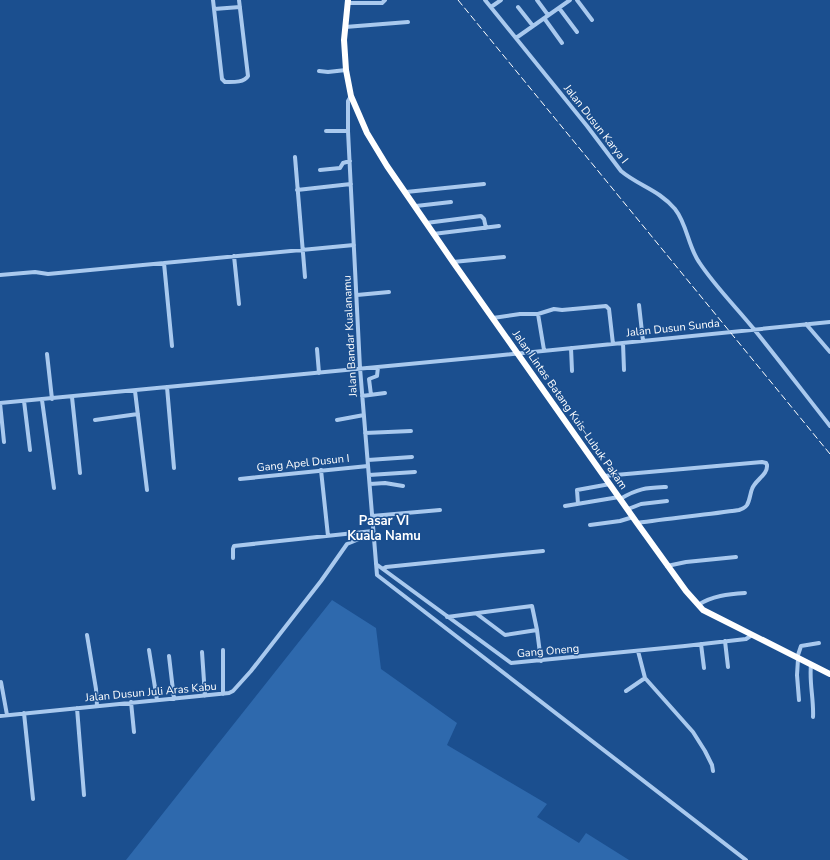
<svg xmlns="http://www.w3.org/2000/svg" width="830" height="860" font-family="'Nunito Sans',sans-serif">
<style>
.green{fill:#2e69ad}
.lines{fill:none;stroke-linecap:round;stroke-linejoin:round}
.minor{stroke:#a9c9ee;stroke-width:4}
.highway{stroke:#fff;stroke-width:6}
.rail{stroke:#fff;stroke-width:1;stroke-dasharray:7 3;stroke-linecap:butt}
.labels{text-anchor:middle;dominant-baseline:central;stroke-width:3;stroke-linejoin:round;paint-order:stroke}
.street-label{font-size:11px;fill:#fff;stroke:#1b4f8f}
.quarter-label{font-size:13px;font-weight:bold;fill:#fff;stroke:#1b4f8f}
</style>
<rect width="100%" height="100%" fill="#1b4f8f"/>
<!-- green -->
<path class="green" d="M 332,600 L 376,628 L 381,669 L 457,723 L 447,745 L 547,804 L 537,817 L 579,843 L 586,833 L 629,860 L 126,860 Z"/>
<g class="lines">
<!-- minor -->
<path class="minor" d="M 213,0 L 222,79 L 225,82 C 232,82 244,83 248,76 L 239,0
M 485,0 L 587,126 L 621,171 C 639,186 659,190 675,209 C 687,224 688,246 699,262 C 714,285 735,306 753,328 C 779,360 804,393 830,426
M 537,0 L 548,15
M 577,0 L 592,20
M 348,3 L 382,3 L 385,0
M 491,7 L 501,0
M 518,7 L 533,26
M 559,8 L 577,32
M 214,9 L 240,7
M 544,18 L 562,43
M 345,27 L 408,22
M 516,38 L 570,0
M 319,71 L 328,72 L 346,70
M 351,96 L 348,101 L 348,131 L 360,368 L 377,575 L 746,860
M 326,131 L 348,131
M 295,157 L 305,277
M 320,170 L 340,168 L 343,163 L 350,161
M 297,190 L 351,184
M 406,192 L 484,184
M 416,206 L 451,202
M 426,223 L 481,216 L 484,219 L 486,228
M 433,234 L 499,226
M 234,256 L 239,304
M 453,262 L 504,257
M 164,263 L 172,346
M 0,275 L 35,272 L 48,274 L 354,245
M 357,295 L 389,292
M 639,305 L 643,341
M 538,314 L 544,350
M 493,318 L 520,314 L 538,314 L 554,309 L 562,310 L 606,306 L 609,309 L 613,344
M 806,324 L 830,352
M 623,343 L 624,370
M 571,348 L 572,371
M 317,349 L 319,373
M 47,354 L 52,399
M 167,387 L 174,468
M 135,391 L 147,490
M 371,395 L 369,379 L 377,376 L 378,367
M 362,396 L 385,393
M 72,397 L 80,473
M 42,400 L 54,488
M 24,401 L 30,450
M 0,403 L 493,356 L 830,322
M 0,403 L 4,442
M 95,420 L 138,414
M 337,420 L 364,415
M 365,433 L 411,431
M 368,460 L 412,457
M 321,470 L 328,536
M 369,475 L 415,472
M 604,476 L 762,462 L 766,463 L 767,465 C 768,475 755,480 752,489 C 750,494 750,500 747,505 C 745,508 742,509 739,510 C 705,515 671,518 637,523
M 240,479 L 368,466
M 370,484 L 385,483 L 403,486
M 620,499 C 639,488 646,488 666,487
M 578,504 L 577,490 L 610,484
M 565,506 L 619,497
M 628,509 L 641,504 L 667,501
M 372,516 L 440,510
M 590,525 L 620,521 L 633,517
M 233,558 L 233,549 L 234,546 L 373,531
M 376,564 L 511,663 L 685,646 L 746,639 L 752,635
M 667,566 L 686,562 L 736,557
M 383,569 L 386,567 L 543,551
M 698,605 C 712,596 728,594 745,593
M 477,614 L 505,635 L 537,630
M 447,617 L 532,606 L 537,630 L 541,661
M 87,635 L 96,689 L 97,706
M 725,641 L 728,667
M 701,644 L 704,668
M 149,650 L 157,700
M 223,650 L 223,694
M 638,651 L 645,678 L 693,732 L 705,751 L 712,765 L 713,771
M 202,652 L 205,696
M 169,656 L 174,699
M 797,658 L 801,646 L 819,643
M 798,659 L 797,675 L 799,700
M 811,665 C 809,682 814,700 813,717
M 1,682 L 7,715
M 626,691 L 645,678
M 131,702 L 134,732
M 77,708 L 84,795
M 24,713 L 33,799
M 0,716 L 229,693 L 233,691 L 251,671 L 321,581 L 347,544 L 359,539 L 373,537"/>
<!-- highway -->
<path class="highway" d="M 348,0 L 344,40 L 346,70 L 351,96 L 367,133 L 387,166 L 453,262 L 637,523 L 686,591 L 703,610 L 830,674"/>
<!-- rail -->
<path class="rail" d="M 458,0 L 830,454"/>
</g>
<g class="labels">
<!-- street labels -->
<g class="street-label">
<text transform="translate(596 124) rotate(52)">Jalan Dusun Karya I</text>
<text transform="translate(673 328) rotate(-6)">Jalan Dusun Sunda</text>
<text transform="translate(350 336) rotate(-93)">Jalan Bandar Kualanamu</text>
<text transform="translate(570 410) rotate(55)">Jalan Lintas Batang Kuis–Lubuk Pakam</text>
<text transform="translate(303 463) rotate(-6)">Gang Apel Dusun I</text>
<text transform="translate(548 651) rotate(-5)">Gang Oneng</text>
<text transform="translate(151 692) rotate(-5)">Jalan Dusun Juli Aras Kabu</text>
</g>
<!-- quarter labels -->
<g class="quarter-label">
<text x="384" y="521">Pasar VI<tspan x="384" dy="15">Kuala Namu</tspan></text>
</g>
</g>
</svg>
